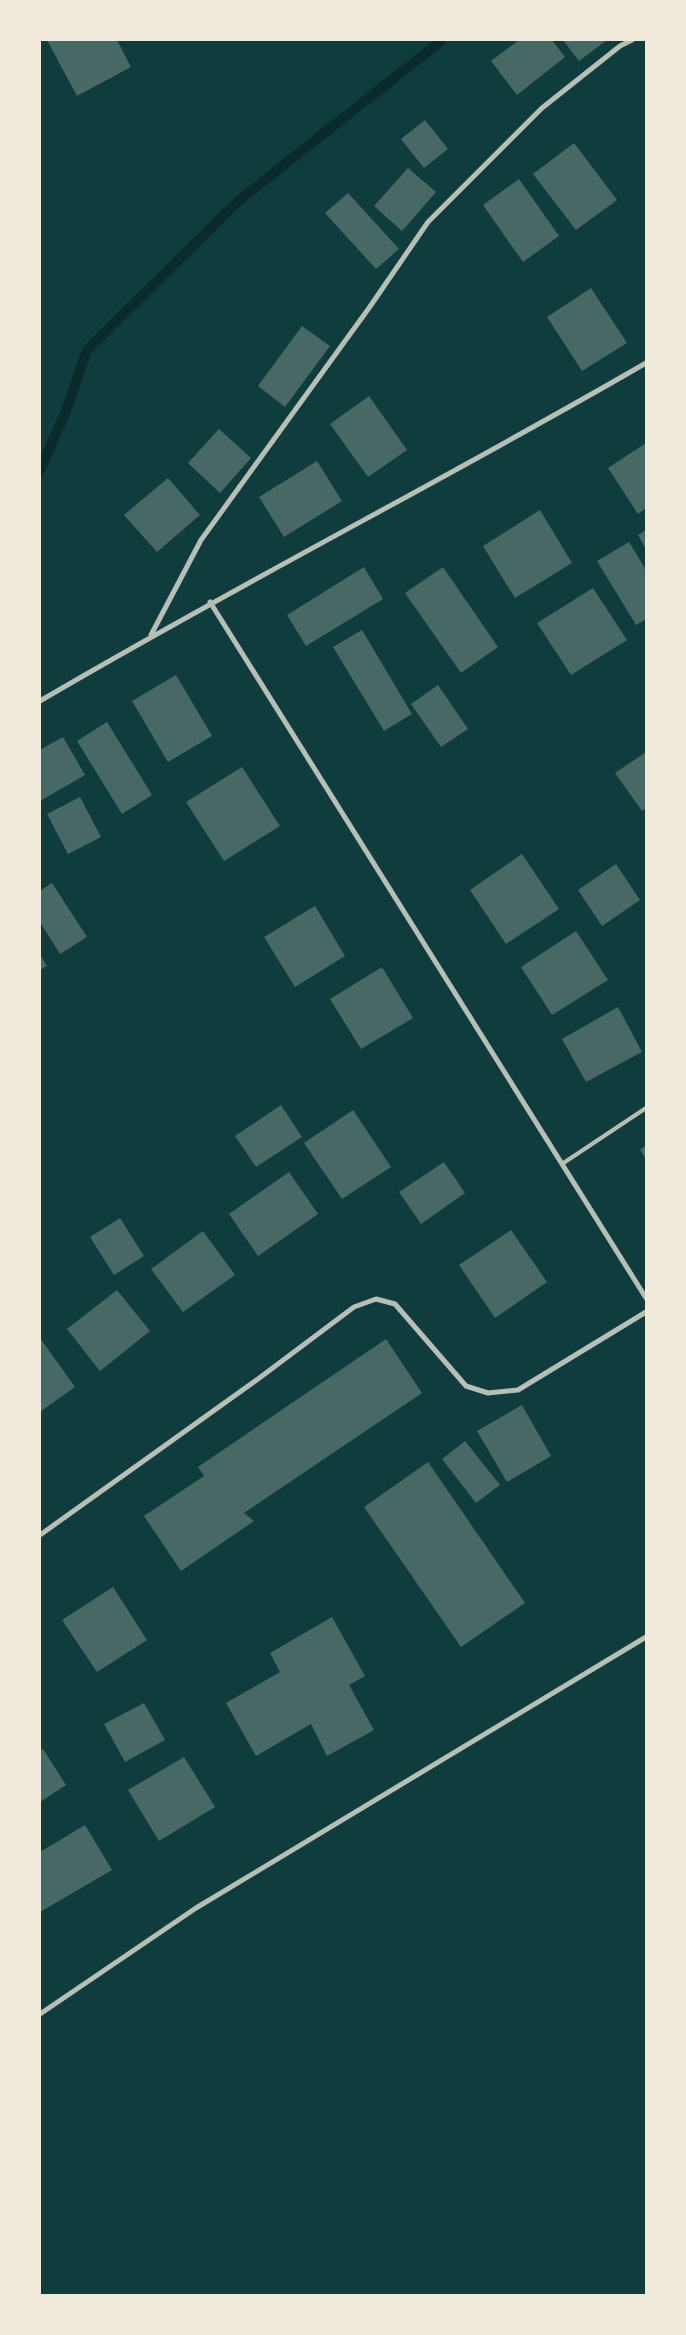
<svg xmlns="http://www.w3.org/2000/svg" width="686" height="2335" font-family="Raleway,sans-serif">
<style>
.lines{fill:none;stroke-linecap:round;stroke-linejoin:round}
.stream{stroke:#0a2a2b;stroke-width:10}
.building{fill:#486865}
.service{stroke:#b8beb3;stroke-width:4}
.minor{stroke:#b8beb3;stroke-width:5}
</style>
<rect width="100%" height="100%" fill="#0f3d3e"/>
<g class="lines">
<!-- stream -->
<path class="stream" d="M 40,470 L 66,411 L 87,350 L 237,202 L 442,40"/>
</g>
<!-- building -->
<path class="building" d="M 47,40 L 117,40 L 131,67 L 77,96 Z
M 519,40 L 552,40 L 565,57 L 517,95 L 491,61 Z
M 563,40 L 607,40 L 579,61 Z
M 425,120 L 448,149 L 424,168 L 401,139 Z
M 574,143 L 617,200 L 576,230 L 533,174 Z
M 408,168 L 436,192 L 402,231 L 374,206 Z
M 519,179 L 559,236 L 523,262 L 483,205 Z
M 348,193 L 399,249 L 376,269 L 325,213 Z
M 591,288 L 627,343 L 582,371 L 547,317 Z
M 302,326 L 330,346 L 285,407 L 258,386 Z
M 369,396 L 407,450 L 368,477 L 330,424 Z
M 219,429 L 251,458 L 220,493 L 188,463 Z
M 646,443 L 646,508 L 638,514 L 608,468 Z
M 317,461 L 342,501 L 284,537 L 259,497 Z
M 168,478 L 200,515 L 157,552 L 124,515 Z
M 540,510 L 572,563 L 515,598 L 483,546 Z
M 646,530 L 646,549 L 638,535 Z
M 629,542 L 646,570 L 646,619 L 636,625 L 597,561 Z
M 364,567 L 383,599 L 306,646 L 287,615 Z
M 443,567 L 498,647 L 461,673 L 405,593 Z
M 593,588 L 627,640 L 571,675 L 537,623 Z
M 362,630 L 412,714 L 384,731 L 333,647 Z
M 176,675 L 212,736 L 168,762 L 132,701 Z
M 438,685 L 468,729 L 441,747 L 411,704 Z
M 107,722 L 152,795 L 122,814 L 77,741 Z
M 63,737 L 85,775 L 40,801 L 40,750 Z
M 646,752 L 646,808 L 642,811 L 615,773 Z
M 242,767 L 280,826 L 224,861 L 186,802 Z
M 80,797 L 101,837 L 68,854 L 47,814 Z
M 522,854 L 559,909 L 506,944 L 470,890 Z
M 616,864 L 640,900 L 602,926 L 578,890 Z
M 52,883 L 87,937 L 60,954 L 40,922 L 40,891 Z
M 315,906 L 345,956 L 295,987 L 264,937 Z
M 576,931 L 608,980 L 552,1015 L 521,967 Z
M 40,955 L 47,966 L 40,970 Z
M 382,967 L 413,1018 L 361,1049 L 330,999 Z
M 618,1007 L 642,1052 L 586,1082 L 562,1039 Z
M 281,1105 L 302,1137 L 256,1167 L 235,1136 Z
M 353,1110 L 391,1167 L 342,1199 L 304,1143 Z
M 646,1145 L 646,1159 L 640,1150 Z
M 444,1162 L 465,1193 L 421,1224 L 399,1192 Z
M 289,1172 L 318,1214 L 258,1256 L 229,1214 Z
M 120,1218 L 144,1256 L 114,1275 L 90,1237 Z
M 511,1230 L 547,1282 L 495,1318 L 459,1265 Z
M 203,1231 L 235,1275 L 183,1312 L 151,1269 Z
M 117,1290 L 150,1331 L 100,1371 L 67,1329 Z
M 40,1338 L 75,1387 L 40,1412 Z
M 386,1339 L 422,1393 L 244,1513 L 254,1521 L 181,1571 L 144,1516 L 204,1476 L 198,1467 Z
M 522,1405 L 551,1456 L 507,1482 L 477,1431 Z
M 465,1441 L 500,1485 L 476,1503 L 442,1459 Z
M 428,1462 L 525,1603 L 461,1647 L 364,1507 Z
M 113,1587 L 147,1640 L 97,1672 L 62,1620 Z
M 332,1617 L 365,1676 L 349,1685 L 374,1730 L 327,1756 L 311,1724 L 256,1756 L 226,1703 L 280,1672 L 270,1653 Z
M 144,1703 L 165,1740 L 125,1762 L 104,1724 Z
M 43,1749 L 66,1785 L 40,1802 L 40,1751 Z
M 184,1757 L 215,1807 L 159,1841 L 128,1790 Z
M 85,1825 L 112,1870 L 40,1912 L 40,1852 Z"/>
<g class="lines">
<!-- service -->
<path class="service" d="M 562,1164 L 646,1108"/>
<!-- minor -->
<path class="minor" d="M 210,602 L 646,1298
M 151,635 L 201,540 L 369,308 L 428,222 L 542,108 L 620,46 L 632,40
M 40,701 C 239,584 446,479 646,363
M 40,1535 L 258,1379 L 354,1307 L 376,1299 L 395,1304 L 466,1386 L 488,1393 L 518,1390 L 646,1312
M 40,2014 L 196,1908 L 646,1637"/>
</g>
<!-- border -->
<rect width="686" height="2335" fill="none" stroke="#f1e9da" stroke-width="82"/>
</svg>
